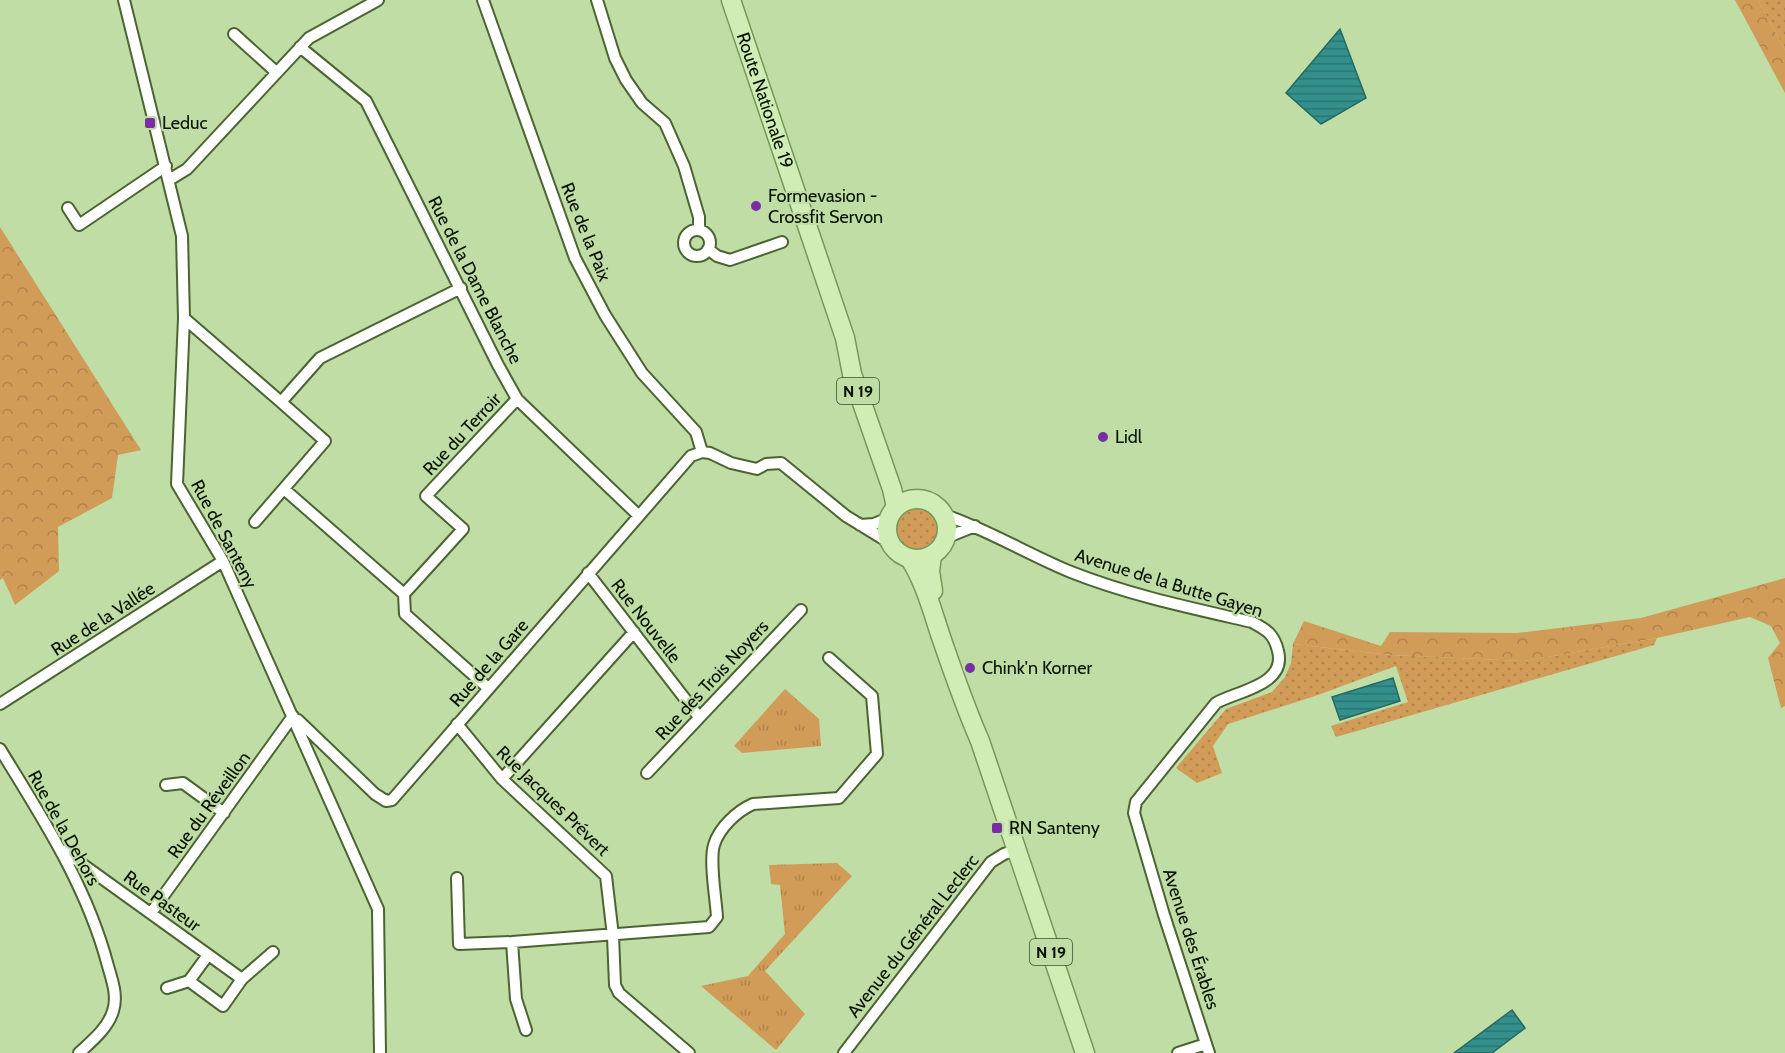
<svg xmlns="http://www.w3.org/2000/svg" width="1785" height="1053" font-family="Cabin,sans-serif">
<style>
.grass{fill:url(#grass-dots)}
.forest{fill:url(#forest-crowns)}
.park{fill:url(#park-tufts)}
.water{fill:url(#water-rules);stroke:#266a62;stroke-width:1.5}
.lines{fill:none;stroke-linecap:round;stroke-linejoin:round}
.street-casing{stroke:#4b6432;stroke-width:14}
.primary-casing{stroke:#769857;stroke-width:21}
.street{stroke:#fff;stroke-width:10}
.primary{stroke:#d1edb6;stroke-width:18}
.poi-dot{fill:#792fa2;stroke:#bfdda4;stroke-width:2}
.labels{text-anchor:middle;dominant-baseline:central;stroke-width:4.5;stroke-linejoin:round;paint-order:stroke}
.shield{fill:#bfdda4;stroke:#3e4e32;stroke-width:1.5}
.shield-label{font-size:16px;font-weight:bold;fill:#071001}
.street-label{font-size:18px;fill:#071001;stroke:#bfdda4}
.poi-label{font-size:18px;fill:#071001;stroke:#bfdda4;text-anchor:start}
</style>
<defs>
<pattern id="grass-dots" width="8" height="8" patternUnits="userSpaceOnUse" patternTransform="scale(1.5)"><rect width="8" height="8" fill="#d19b58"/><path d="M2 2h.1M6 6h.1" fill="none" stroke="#b2844b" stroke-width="1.8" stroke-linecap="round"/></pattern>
<pattern id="forest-crowns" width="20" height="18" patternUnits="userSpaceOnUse" patternTransform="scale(1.5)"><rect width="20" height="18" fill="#d19b58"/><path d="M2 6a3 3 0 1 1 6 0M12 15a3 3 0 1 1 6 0" fill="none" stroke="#b2844b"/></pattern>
<pattern id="park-tufts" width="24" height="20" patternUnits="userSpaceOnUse" patternTransform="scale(1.5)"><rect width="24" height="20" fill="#d19b58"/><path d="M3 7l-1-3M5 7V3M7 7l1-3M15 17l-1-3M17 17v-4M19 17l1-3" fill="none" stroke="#b2844b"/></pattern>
<pattern id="water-rules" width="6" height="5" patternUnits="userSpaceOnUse" patternTransform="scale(1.5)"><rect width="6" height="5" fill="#33908c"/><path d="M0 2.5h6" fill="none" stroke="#297470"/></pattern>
</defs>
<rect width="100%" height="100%" fill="#bfdda4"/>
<!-- grass -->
<path class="grass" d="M 1758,0 L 1785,0 L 1785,50 Z
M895 530a22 22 0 1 1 44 0a22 22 0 1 1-44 0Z
M 1657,638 L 1654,645 L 1336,737 L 1331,726 L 1408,702 L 1396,666 L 1318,695 L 1228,724 L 1213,746 L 1222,773 L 1197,783 L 1176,768 L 1226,709 L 1272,692 L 1285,677 L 1291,663 L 1293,644 L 1391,655 L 1524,661 Z"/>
<!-- forest -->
<path class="forest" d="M 1735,0 L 1758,0 L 1785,50 L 1785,93 Z
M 0,227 L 141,450 L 118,455 L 112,498 L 58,527 L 59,571 L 15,605 L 3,578 L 0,580 Z
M 1785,578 L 1785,706 L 1781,708 L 1768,658 L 1780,643 L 1771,626 L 1750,617 L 1657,638 L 1524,661 L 1391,655 L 1293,644 L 1304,621 L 1381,646 L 1390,632 L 1517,633 L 1641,618 Z"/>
<!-- park -->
<path class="park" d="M 785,689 L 819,719 L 821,746 L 742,753 L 734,746 Z
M 837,863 L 852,876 L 765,971 L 805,1014 L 776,1050 L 701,986 L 748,976 L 785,934 L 780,885 L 771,884 L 769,865 Z"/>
<!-- water -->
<path class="water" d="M 1340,29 L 1366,98 L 1321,124 L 1286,93 Z
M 1393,678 L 1400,701 L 1340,720 L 1332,697 Z
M 1512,1010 L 1525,1028 L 1492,1053 L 1454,1053 Z"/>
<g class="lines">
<defs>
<path id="street" d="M 124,0 L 182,236 L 184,318 L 177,484 L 223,561 L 378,909 L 380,1053
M 483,0 L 575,258 L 605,315 L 642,373 L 696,432 L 702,452
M 597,0 L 615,58 L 626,80 L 642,103 L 665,123 L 684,166 L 699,217 L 699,230
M 234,34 L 276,72
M 300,47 L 366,101 L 498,365 L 517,399 L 639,516
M 169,180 L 187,169 L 309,38 L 378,0
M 68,208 L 79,225 L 166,166
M684 243a13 13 0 1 1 26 0a13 13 0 1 1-26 0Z
M 708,249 L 717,256 L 730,260 L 782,242
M 184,318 L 281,402
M 702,452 L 710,453 L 731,463 L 757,469 L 766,464 L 781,463 L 846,516 L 890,543
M 284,489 L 404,594 L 405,614 L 488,688
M 942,514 C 987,529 1027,554 1071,572 C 1129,595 1191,608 1252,622 C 1267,630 1274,634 1278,651 C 1287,685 1237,691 1216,703 L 1136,802 L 1134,813 L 1164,915 L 1209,1053
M 255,522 L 325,441 L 281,402 L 320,358 L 461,288
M 860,525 L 874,524 L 889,518
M 945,538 L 975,526
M 588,573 L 699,717
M 404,594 L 463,529 L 426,496 L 517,399
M 0,704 L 223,561
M 298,720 L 375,794 L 386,801 L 392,800 L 691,456 L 702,452
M 457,724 L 502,779 L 606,876 L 613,936 L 615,985 L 619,993 L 689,1053
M 0,749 C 43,819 87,886 108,966 C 112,980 118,996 113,1011 C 108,1028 92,1041 79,1053
M 647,773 L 801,610
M 502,779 L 634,632
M 166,785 L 183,783 L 224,813
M 64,851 L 242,979
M 457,878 L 459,944 L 512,942 L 709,927 L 717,917 C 716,899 709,861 714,845 C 719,828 737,811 753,804 L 839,798 L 877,754 L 872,696 L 829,658
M 151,913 L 293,716
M 512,942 L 516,999 L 526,1030
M 208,955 L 189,981 L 223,1006 L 242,979 L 273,952
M 167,988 L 189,981
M 844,1053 L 991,862 L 1004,854 L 1016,850
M 1178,1053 L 1206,1044"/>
<g id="primary">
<path id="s1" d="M 731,0 L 845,338 L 852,374 L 892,489 L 896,507"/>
<circle cx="917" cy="529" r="30"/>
<path d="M 932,555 L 930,571 L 933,591"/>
<path d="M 910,559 C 925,583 932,610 941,637 C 953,672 965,707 980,741 L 1085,1053"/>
</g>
</defs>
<!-- street casing -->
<use href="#street" class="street-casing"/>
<!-- primary casing -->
<use href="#primary" class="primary-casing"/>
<!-- street -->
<use href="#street" class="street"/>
<!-- primary -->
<use href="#primary" class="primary"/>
</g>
<!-- markers -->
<g class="poi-dot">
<rect x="144" y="117" width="12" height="12" rx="3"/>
<circle cx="756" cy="206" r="6"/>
<circle cx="1103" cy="437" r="6"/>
<circle cx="970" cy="668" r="6"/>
<rect x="991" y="822" width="12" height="12" rx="3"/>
</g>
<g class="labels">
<!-- shield labels -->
<g class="shield">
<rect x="837" y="378" width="42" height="26" rx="4.5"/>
<rect x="1030" y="939" width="42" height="26" rx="4.5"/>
</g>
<g class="shield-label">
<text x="858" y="391">N 19</text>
<text x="1051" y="952">N 19</text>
</g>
<!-- street labels -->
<g class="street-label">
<text stroke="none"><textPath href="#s1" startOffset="106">Route Nationale 19</textPath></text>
<text transform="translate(586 232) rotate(68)">Rue de la Paix</text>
<text transform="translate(475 280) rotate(63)">Rue de la Dame Blanche</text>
<text transform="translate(462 434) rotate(-47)">Rue du Terroir</text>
<text transform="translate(224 534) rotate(62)">Rue de Santeny</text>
<text transform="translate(1169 583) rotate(17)">Avenue de la Butte Gayen</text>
<text transform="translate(103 619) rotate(-33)">Rue de la Vallée</text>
<text transform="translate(646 621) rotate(52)">Rue Nouvelle</text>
<text transform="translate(489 663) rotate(-49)">Rue de la Gare</text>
<text transform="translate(712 680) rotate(-47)">Rue des Trois Noyers</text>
<text transform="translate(553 801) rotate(44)">Rue Jacques Prévert</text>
<text transform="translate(209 805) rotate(-54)">Rue du Réveillon</text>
<text transform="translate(64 828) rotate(61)">Rue de la Dehors</text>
<text transform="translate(162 901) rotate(36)">Rue Pasteur</text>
<text transform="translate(913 936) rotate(-52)">Avenue du Général Leclerc</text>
<text transform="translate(1191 939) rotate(72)">Avenue des Érables</text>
</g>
<!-- poi labels -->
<g class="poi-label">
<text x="162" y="123">Leduc</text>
<text x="768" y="196">Formevasion -<tspan x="768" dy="21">Crossfit Servon</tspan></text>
<text x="1115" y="437">Lidl</text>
<text x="982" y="668">Chink'n Korner</text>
<text x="1009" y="828">RN Santeny</text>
</g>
</g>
</svg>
